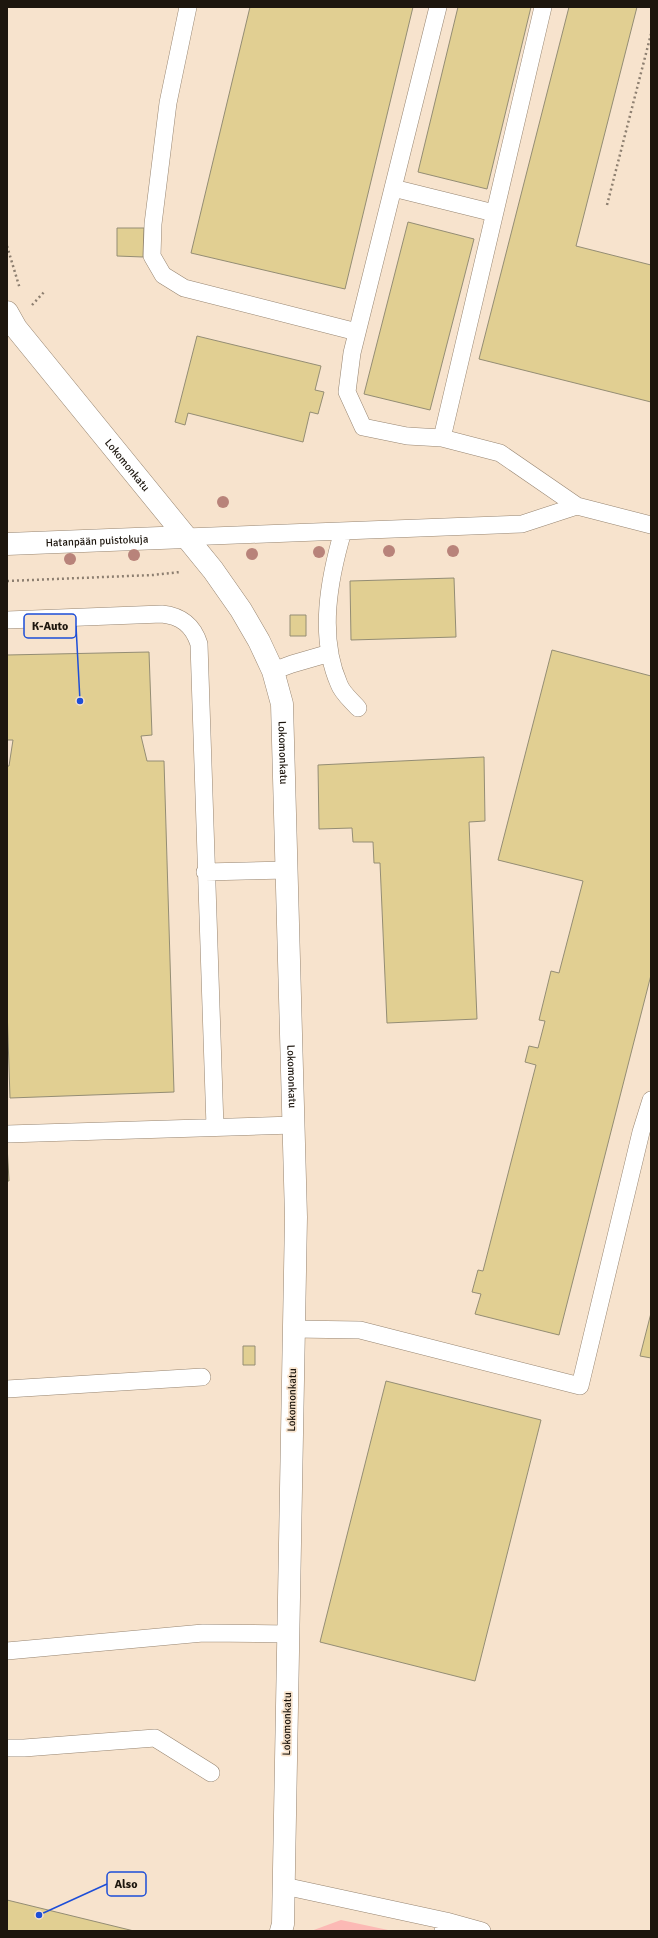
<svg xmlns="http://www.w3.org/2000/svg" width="658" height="1938" font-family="Signika,sans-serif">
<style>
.green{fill:#fcb9b5}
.building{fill:#e1cf92;stroke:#948d74}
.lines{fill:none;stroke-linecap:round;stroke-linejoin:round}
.service-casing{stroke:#978571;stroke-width:18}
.minor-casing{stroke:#978571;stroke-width:23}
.path{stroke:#8d7f70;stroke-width:2.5;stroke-dasharray:2 3;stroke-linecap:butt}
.service{stroke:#fff;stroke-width:17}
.minor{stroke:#fff;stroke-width:22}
.tree{fill:#b8837a}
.labels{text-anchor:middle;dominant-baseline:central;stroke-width:3.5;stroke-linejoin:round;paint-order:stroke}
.street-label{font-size:11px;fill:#1d160e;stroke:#f7e3cd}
.leader{fill:none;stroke:#1d4ed8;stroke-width:1.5}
.callout-dot{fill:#1d4ed8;stroke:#f7e3cd;stroke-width:1.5}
.callout{fill:#f7e3cd;stroke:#1d4ed8;stroke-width:1.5}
.callout-label{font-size:12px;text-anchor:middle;font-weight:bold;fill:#1d160e}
</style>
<rect width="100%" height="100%" fill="#f7e3cd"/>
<!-- green -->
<path class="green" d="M 341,1920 L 388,1930 L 311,1931 Z"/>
<!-- building -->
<path class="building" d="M 250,7 L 413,7 L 345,289 L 191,253 Z
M 458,7 L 531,7 L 487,189 L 418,172 Z
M 569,7 L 637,7 L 576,246 L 651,265 L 651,402 L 479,359 Z
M 408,222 L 474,239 L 430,410 L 364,394 Z
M 117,228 L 144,228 L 143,257 L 117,256 Z
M 197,336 L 321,366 L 315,390 L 324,392 L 318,414 L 310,412 L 303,442 L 188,413 L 185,425 L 175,422 Z
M 454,578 L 456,637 L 351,640 L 350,581 Z
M 290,615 L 306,615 L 306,636 L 290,636 Z
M 552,650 L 651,676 L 651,975 L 559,1335 L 475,1314 L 481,1294 L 472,1292 L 478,1270 L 483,1271 L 536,1065 L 525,1062 L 529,1046 L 538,1048 L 545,1021 L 539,1020 L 551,971 L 559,973 L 583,881 L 498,860 Z
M 149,652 L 152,735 L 141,736 L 147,761 L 164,761 L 174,1092 L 10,1098 L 7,1007 L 7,766 L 9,766 L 13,740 L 7,740 L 7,655 Z
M 484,757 L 485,821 L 469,822 L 477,1019 L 387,1023 L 380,863 L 374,863 L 373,842 L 353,842 L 352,828 L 319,829 L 318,765 Z
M 7,1145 L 9,1181 L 7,1181 Z
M 651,1313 L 651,1358 L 640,1356 Z
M 243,1346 L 255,1346 L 255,1365 L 243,1365 Z
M 386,1381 L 541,1420 L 475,1681 L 320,1642 Z
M 7,1900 L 134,1931 L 7,1931 Z"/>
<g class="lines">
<defs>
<path id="service" d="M 188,7 L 168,103 L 153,224 L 152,256 L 163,275 L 184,288 L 357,332
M 438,7 L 352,353 L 347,392 L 363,427 L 407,436 L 442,438 L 500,453 L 577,506 L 651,525
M 393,188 L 494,213
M 442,438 L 543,7
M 343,531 C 329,579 318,636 339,684 C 342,693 352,701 358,708
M 186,537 L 522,524 L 577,506
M 7,620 L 162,614 C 181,616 193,625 199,644 L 215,1127
M 273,671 L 292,664 L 330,653
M 205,872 L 288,870
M 7,1134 L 294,1125
M 294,1329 L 360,1330 L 580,1386 L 641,1132 L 651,1100
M 7,1389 L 202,1377
M 7,1651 L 203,1633 L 288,1634
M 7,1748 L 24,1748 L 155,1738 L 211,1773
M 284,1886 L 446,1921 L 443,1931
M 446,1921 L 482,1931"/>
<g id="minor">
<path id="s1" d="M 7,312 L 16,328 L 213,570 L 241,610 L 259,641 L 273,671 L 282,704 L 296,1217 L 283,1924 L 281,1931"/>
<path id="s2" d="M 7,544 L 186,537"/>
</g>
</defs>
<!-- service casing -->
<use href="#service" class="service-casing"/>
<!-- minor casing -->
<use href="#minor" class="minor-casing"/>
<!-- path -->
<path class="path" d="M 607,205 L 651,34
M 7,246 L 20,289
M 32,305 L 45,291
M 7,581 L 153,575 L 180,572"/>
<!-- service -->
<use href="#service" class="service"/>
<!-- minor -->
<use href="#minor" class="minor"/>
</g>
<!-- trees -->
<g class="tree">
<circle cx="223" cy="502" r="6"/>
<circle cx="389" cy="551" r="6"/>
<circle cx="453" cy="551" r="6"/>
<circle cx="319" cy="552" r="6"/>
<circle cx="252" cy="554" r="6"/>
<circle cx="134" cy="555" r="6"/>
<circle cx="70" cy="559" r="6"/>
</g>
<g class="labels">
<!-- street labels -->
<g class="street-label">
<text stroke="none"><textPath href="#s1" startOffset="195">Lokomonkatu</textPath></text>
<text stroke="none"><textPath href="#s2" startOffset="90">Hatanpään puistokuja</textPath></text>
<text stroke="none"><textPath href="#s1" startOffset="531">Lokomonkatu</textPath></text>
<text stroke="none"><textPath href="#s1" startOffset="855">Lokomonkatu</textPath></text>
<text transform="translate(292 1400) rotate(-89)">Lokomonkatu</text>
<text transform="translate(287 1724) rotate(-89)">Lokomonkatu</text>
</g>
</g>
<!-- callouts -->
<path class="leader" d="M80 701L76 626M39 1915L107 1884"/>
<g class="callout-dot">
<circle cx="80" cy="701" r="4"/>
<circle cx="39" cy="1915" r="4"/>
</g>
<g class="callout">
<rect x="24" y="614" width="52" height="24" rx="4"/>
<rect x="107" y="1872" width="39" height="24" rx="4"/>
</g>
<g class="callout-label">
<text x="50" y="630">K-Auto</text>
<text x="126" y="1888">Also</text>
</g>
<!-- border -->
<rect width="658" height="1938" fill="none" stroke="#1d160e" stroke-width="16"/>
</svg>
